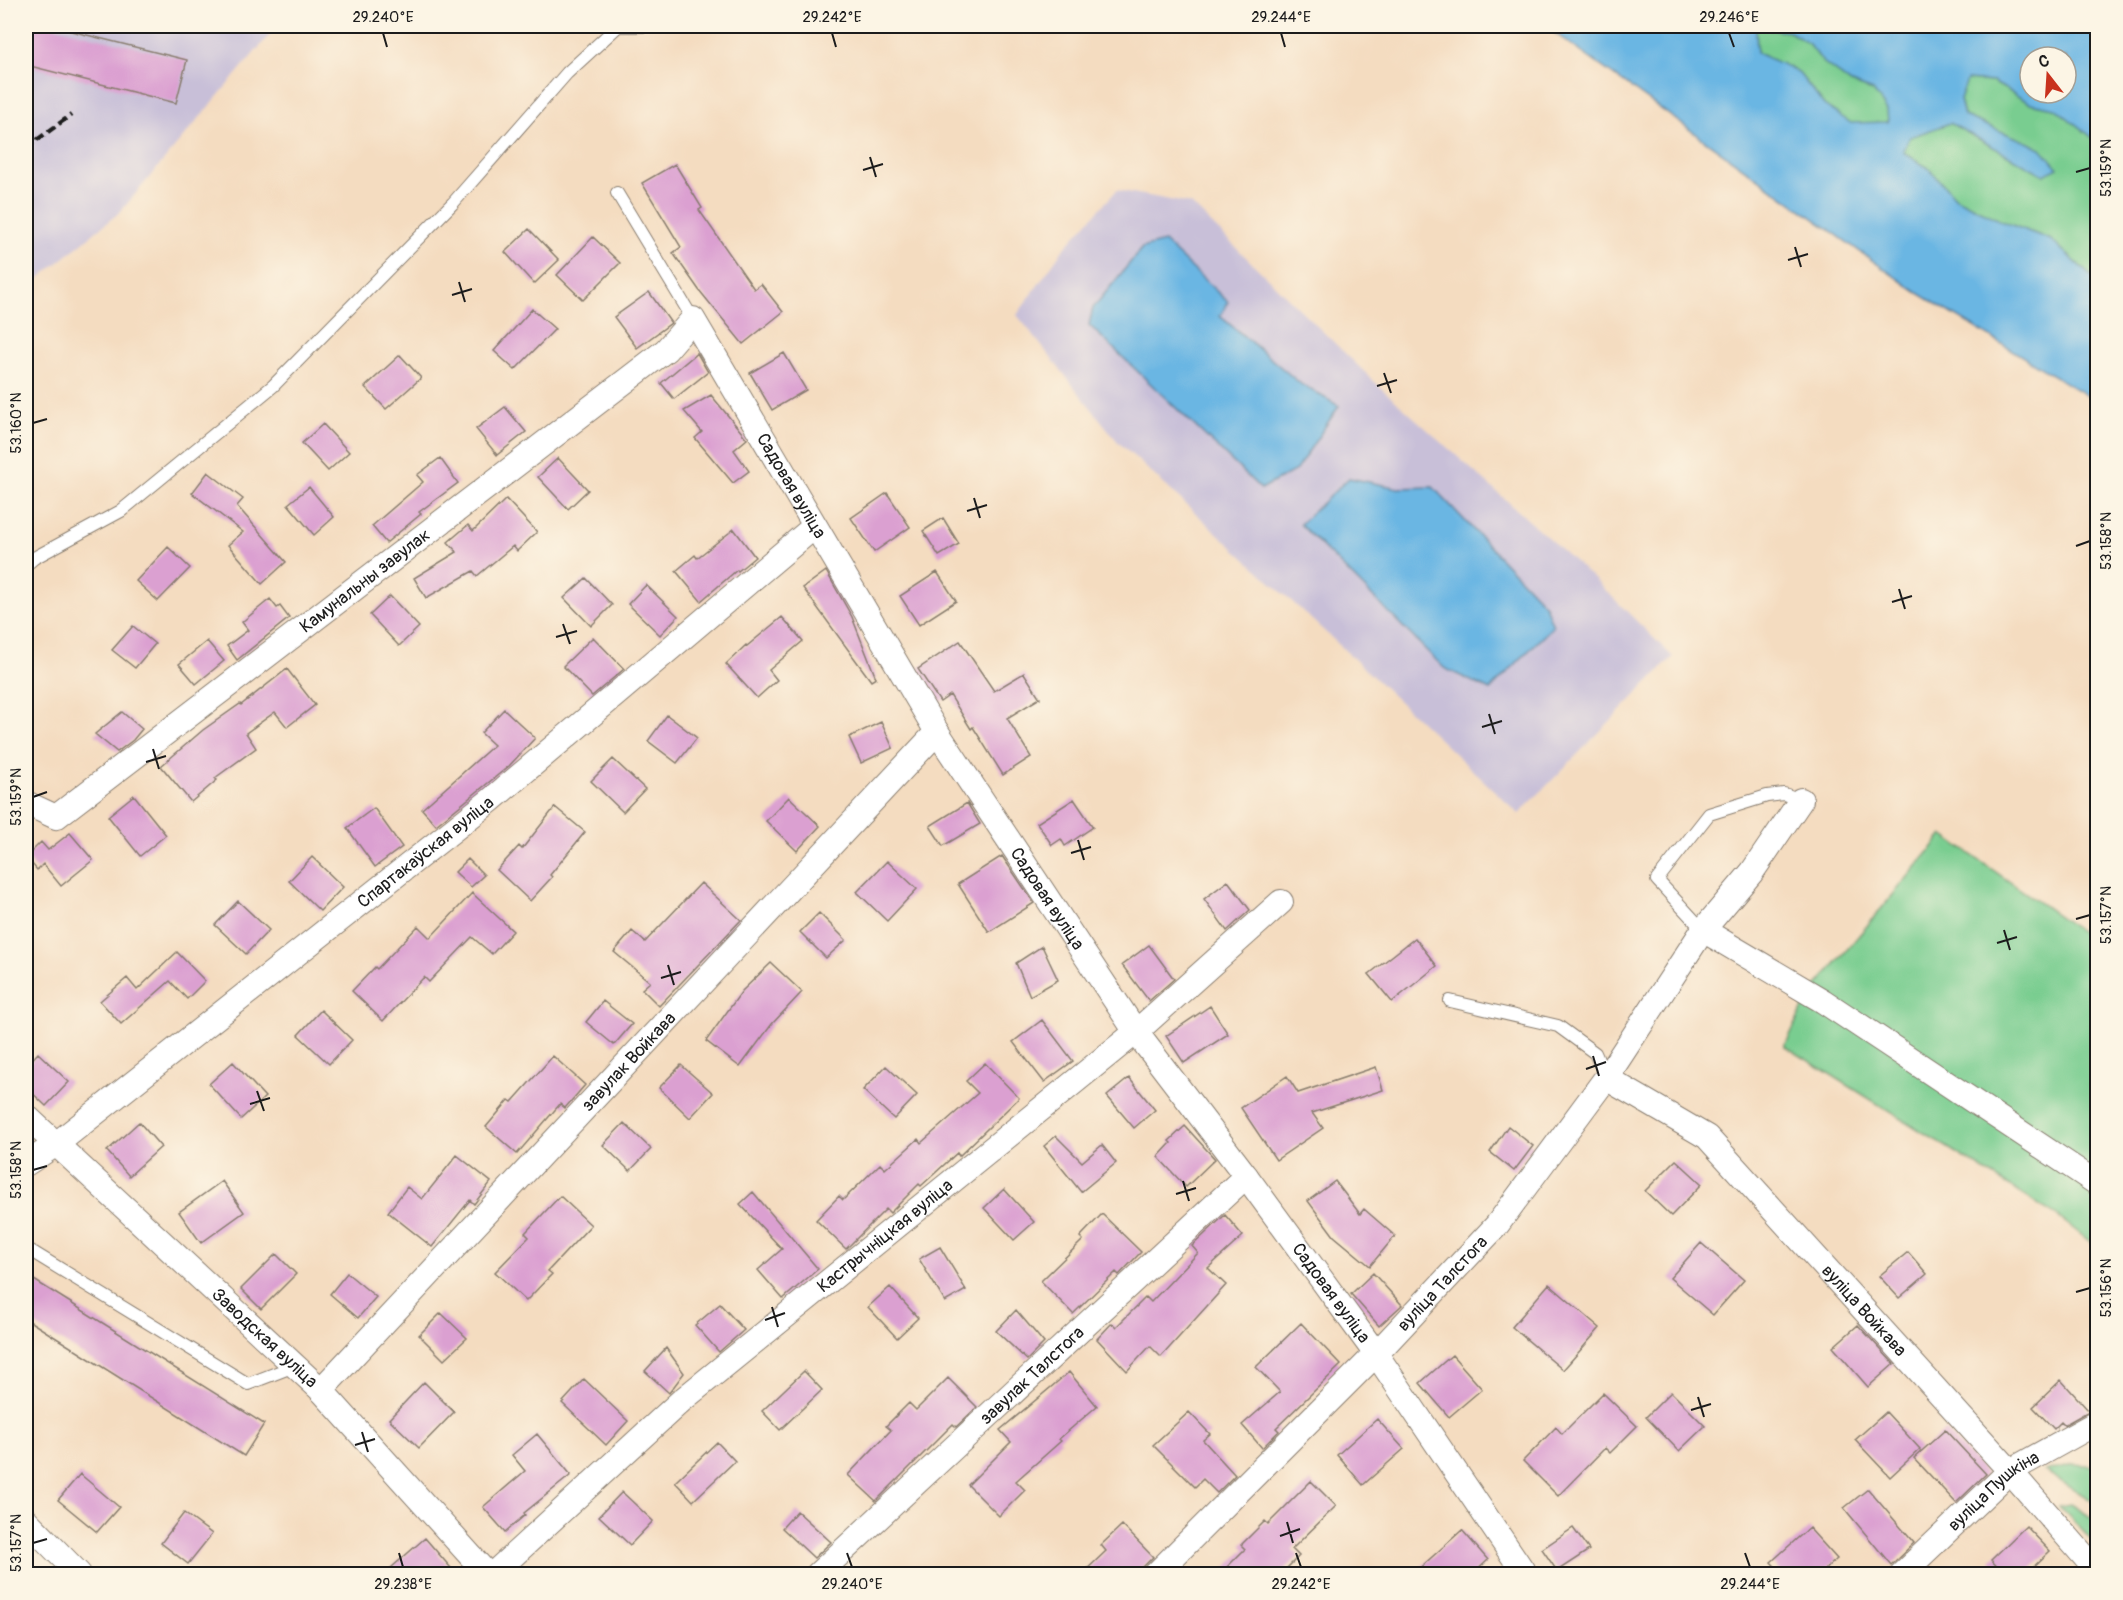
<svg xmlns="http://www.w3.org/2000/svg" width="2123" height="1600" font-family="Pangolin,sans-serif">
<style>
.industrial{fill:#c8bfd8}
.green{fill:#79cd90;stroke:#4a7456;stroke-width:1.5}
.water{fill:#6ab6e3;stroke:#436980;stroke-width:1.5;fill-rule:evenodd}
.building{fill:#dba0d1}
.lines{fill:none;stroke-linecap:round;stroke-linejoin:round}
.lane-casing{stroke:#887c6e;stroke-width:14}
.street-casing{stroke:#887c6e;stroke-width:26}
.lane{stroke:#fff;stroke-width:12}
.street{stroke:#fff;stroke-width:24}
.rail{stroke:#1c1c1c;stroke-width:4.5;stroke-dasharray:9 4.5;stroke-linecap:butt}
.ticks{fill:none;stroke:#1c1c1c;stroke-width:2}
.labels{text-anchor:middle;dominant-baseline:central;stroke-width:4.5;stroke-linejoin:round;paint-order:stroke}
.street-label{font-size:18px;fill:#1c1c1c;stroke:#fcf5e5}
.neatline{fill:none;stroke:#1c1c1c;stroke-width:2}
.ticks-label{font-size:15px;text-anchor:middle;fill:#1c1c1c}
</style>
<rect width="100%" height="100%" fill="#fcf5e5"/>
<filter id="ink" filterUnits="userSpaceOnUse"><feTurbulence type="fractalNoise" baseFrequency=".0167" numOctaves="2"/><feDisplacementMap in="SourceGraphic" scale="12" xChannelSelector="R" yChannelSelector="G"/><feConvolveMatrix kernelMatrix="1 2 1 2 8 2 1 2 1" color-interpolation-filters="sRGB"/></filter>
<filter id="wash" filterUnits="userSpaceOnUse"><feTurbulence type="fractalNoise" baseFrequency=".008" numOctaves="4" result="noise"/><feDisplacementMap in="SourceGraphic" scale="24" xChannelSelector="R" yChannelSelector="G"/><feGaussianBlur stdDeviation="1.35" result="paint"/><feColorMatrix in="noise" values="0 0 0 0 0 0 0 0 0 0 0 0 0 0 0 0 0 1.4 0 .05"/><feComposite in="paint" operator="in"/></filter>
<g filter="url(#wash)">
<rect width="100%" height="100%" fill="#f4dcc0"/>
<!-- industrial -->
<path class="industrial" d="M 26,26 L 277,26 L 121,211 L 26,289 Z
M 1117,190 L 1191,204 L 1381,388 L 1594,579 L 1673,657 L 1519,814 L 1335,641 L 1118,442 L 1017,315 L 1064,248 Z"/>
<!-- green -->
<path class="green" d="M 1756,28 L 1790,32 L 1809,44 L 1823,62 L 1851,83 L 1873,91 L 1888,110 L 1888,123 L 1852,124 L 1824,105 L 1797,71 L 1757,53 Z
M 1966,80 L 1993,82 L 2030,103 L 2055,108 L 2097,141 L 2097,278 L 2090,275 L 2051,240 L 1999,220 L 1956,198 L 1928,168 L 1903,152 L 1910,137 L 1950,123 L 2044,175 L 2041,148 L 1964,116 L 1960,100 Z
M 1943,835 L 2097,943 L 2097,1247 L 2057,1216 L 1785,1046 L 1809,995 Z
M 2073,1464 L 2097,1466 L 2097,1504 L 2045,1471 Z
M 2071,1504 L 2097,1521 L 2097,1546 L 2059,1506 Z"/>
<!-- water -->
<path class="water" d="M 1545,26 L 2097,26 L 2097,141 L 2055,108 L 2030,103 L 1993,82 L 1967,80 L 1960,100 L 1964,116 L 2041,148 L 2058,168 L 2044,175 L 1950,123 L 1910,137 L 1903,152 L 1928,168 L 1956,198 L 1999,220 L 2051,240 L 2090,275 L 2097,278 L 2097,402 L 1915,291 ZM 1756,28 L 1790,32 L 1809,44 L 1823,62 L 1851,83 L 1873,91 L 1887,110 L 1888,122 L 1851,123 L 1824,105 L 1797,71 L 1757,53 ZM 2030,57 L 2066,57 L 2066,93 L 2030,93 Z
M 1164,242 L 1228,302 L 1220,316 L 1302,385 L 1339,406 L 1296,470 L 1261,489 L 1089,325 L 1093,308 L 1142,248 Z
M 1349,478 L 1398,488 L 1433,487 L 1545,605 L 1553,626 L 1490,690 L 1444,668 L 1300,524 Z"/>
<g id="blocks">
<!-- building -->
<path class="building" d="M 26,26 L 51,26 L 187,60 L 176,103 L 26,65 Z
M 675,164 L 702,208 L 699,210 L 754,289 L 761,284 L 783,312 L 743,344 L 699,290 L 673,253 L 681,247 L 642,183 Z
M 529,229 L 559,260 L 534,284 L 505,252 Z
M 593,237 L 620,263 L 583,300 L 557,275 Z
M 649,292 L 671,323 L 637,348 L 614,317 Z
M 532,309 L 555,329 L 515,370 L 494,351 Z
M 697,353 L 708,372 L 674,399 L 661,383 Z
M 784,353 L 806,390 L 772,410 L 750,373 Z
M 400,355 L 421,378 L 386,409 L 365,387 Z
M 711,395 L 747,439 L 734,450 L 749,471 L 733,483 L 695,438 L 702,432 L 684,411 Z
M 505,407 L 526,432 L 497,455 L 476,429 Z
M 323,424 L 349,452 L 328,471 L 302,443 Z
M 440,458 L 458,483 L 419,512 L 421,514 L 386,543 L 372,526 L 423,482 L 417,475 Z
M 558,458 L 588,490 L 568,509 L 538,477 Z
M 208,472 L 243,499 L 237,506 L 286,562 L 262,584 L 228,545 L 243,532 L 192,493 Z
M 309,487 L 334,517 L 314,535 L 288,504 Z
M 887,493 L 910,527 L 874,552 L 851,518 Z
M 506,499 L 537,532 L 517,551 L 513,546 L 477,576 L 473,571 L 426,598 L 414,578 L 457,552 L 448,542 L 468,525 L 473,531 Z
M 943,518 L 959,544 L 939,556 L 923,531 Z
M 734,529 L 755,557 L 738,571 L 737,570 L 701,601 L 676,571 L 695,555 L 697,558 Z
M 168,547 L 190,568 L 158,601 L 136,581 Z
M 826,571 L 852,617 L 876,678 L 871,681 L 803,588 Z
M 937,572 L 956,601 L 919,625 L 900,596 Z
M 586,578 L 612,605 L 591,626 L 564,598 Z
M 646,585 L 678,616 L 660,635 L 628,604 Z
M 390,596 L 419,627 L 399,646 L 370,615 Z
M 270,599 L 277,608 L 280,606 L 289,618 L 237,660 L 227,646 L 248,630 L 242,622 Z
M 782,617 L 803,641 L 769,670 L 777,680 L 757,698 L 726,664 L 746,645 L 747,646 Z
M 133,626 L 155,644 L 135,668 L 112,650 Z
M 593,637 L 624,669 L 592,696 L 563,666 Z
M 207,641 L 224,661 L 196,684 L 179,664 Z
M 960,641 L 994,691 L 1024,673 L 1040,698 L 1007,718 L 1031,757 L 1003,775 L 973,727 L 971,729 L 950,695 L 940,702 L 918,669 Z
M 287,669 L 315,705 L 287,727 L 275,712 L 246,733 L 256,748 L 215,778 L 217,780 L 191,802 L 161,766 L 203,730 L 240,704 L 241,705 Z
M 504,709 L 535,738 L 509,766 L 436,825 L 422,809 L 494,745 L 481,733 Z
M 122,712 L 142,729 L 133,740 L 117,752 L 95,734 Z
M 667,715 L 697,738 L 677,763 L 648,741 Z
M 881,722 L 893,748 L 861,763 L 849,737 Z
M 613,759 L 645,789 L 623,812 L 591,781 Z
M 134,795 L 166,835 L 140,856 L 108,816 Z
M 789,797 L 820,826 L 797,851 L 766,821 Z
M 1074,799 L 1093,827 L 1065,846 L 1061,839 L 1052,845 L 1037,823 Z
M 967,803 L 980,824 L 943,846 L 930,826 Z
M 555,807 L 585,832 L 550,875 L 552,877 L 530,901 L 497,870 L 519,846 L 522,849 Z
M 374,808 L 402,847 L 375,867 L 347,828 Z
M 70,833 L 93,860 L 61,886 L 43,864 L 37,870 L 26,857 L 41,842 L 48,850 Z
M 1002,856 L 1034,903 L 989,932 L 958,884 Z
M 312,857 L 343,887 L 320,911 L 289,881 Z
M 468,859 L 484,875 L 471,887 L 455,872 Z
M 887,861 L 917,889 L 887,921 L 857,892 Z
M 1228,881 L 1250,910 L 1227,931 L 1204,899 Z
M 701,883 L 741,920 L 659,1006 L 642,989 L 650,982 L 614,952 L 632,931 L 645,942 Z
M 472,893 L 513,931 L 492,954 L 472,937 L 429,982 L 424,977 L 383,1021 L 352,991 L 375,967 L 377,969 L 418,926 L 430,938 Z
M 238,901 L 269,930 L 246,954 L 215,925 Z
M 819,913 L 846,940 L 826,958 L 800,932 Z
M 1415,938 L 1437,966 L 1392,1002 L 1369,974 Z
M 1149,945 L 1174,979 L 1149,1001 L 1122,965 Z
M 1042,946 L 1058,980 L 1030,996 L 1016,963 Z
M 177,952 L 205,981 L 187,999 L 170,981 L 121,1024 L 100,1001 L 127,978 L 137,990 Z
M 771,963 L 802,992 L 772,1024 L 740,1067 L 706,1041 L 742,991 Z
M 603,1001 L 632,1024 L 614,1045 L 586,1022 Z
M 1210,1006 L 1228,1034 L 1184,1063 L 1166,1036 Z
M 321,1010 L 352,1040 L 329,1064 L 298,1035 Z
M 1042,1020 L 1073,1061 L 1044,1082 L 1013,1042 Z
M 38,1053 L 69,1082 L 46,1106 L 26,1087 L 26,1066 Z
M 553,1056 L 585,1085 L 565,1108 L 560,1104 L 517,1154 L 486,1127 L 509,1100 L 512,1102 Z
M 233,1062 L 265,1097 L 241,1119 L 209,1084 Z
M 985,1063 L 1019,1098 L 959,1156 L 957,1153 L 921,1186 L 919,1184 L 890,1213 L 886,1209 L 846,1249 L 816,1220 L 839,1196 L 843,1200 L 880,1164 L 885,1169 L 918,1139 L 921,1143 L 978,1093 L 966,1081 Z
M 681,1065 L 713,1093 L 690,1118 L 659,1088 Z
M 886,1066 L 917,1095 L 894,1119 L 863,1090 Z
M 1376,1067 L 1383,1090 L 1312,1113 L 1323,1128 L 1276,1160 L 1241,1108 L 1287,1076 L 1298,1093 Z
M 1129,1078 L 1155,1110 L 1134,1128 L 1107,1096 Z
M 139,1122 L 161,1147 L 129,1176 L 107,1151 Z
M 624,1123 L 651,1149 L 630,1171 L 603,1145 Z
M 1185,1126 L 1215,1159 L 1186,1187 L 1158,1157 L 1171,1143 L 1169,1141 Z
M 1508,1126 L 1533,1146 L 1514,1171 L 1490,1152 Z
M 1056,1136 L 1082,1162 L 1102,1145 L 1116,1163 L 1081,1192 L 1044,1146 Z
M 457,1155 L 491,1182 L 474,1204 L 470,1200 L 432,1247 L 388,1212 L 407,1187 L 422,1199 Z
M 1676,1160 L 1702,1184 L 1671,1216 L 1645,1191 Z
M 222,1181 L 244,1212 L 201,1243 L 179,1212 Z
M 1335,1181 L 1360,1214 L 1364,1209 L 1395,1236 L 1370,1266 L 1334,1236 L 1308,1201 Z
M 1004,1189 L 1034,1222 L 1014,1240 L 984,1208 Z
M 753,1192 L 818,1269 L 783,1299 L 758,1270 L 782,1249 L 740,1204 Z
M 560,1196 L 591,1225 L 548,1271 L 552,1274 L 526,1301 L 495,1272 L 529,1237 L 525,1233 Z
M 1102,1214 L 1141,1252 L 1119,1275 L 1116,1272 L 1073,1314 L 1041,1281 L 1083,1240 L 1080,1237 Z
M 1225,1215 L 1243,1236 L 1208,1268 L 1226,1285 L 1161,1357 L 1150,1346 L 1127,1371 L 1097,1339 L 1112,1323 L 1116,1327 L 1146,1297 L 1151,1302 L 1198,1253 L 1192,1246 Z
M 1701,1243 L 1744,1280 L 1713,1315 L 1670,1278 Z
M 940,1247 L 966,1290 L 945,1302 L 919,1259 Z
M 1908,1252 L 1927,1274 L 1899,1298 L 1879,1276 Z
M 276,1254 L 296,1274 L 261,1309 L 241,1289 Z
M 347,1273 L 376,1297 L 358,1318 L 330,1294 Z
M 1373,1273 L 1402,1305 L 1379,1326 L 1351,1294 Z
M 26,1275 L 264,1424 L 244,1456 L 26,1319 Z
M 1549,1284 L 1600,1328 L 1563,1370 L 1512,1327 Z
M 890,1287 L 918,1318 L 897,1338 L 868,1307 Z
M 720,1304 L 744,1330 L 719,1352 L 695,1325 Z
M 1016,1310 L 1044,1343 L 1027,1360 L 996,1331 Z
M 441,1313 L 467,1338 L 444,1360 L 419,1335 Z
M 1301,1323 L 1341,1365 L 1276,1428 L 1279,1431 L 1262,1448 L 1242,1425 L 1280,1392 L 1256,1367 Z
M 1858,1325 L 1894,1364 L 1868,1387 L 1833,1347 Z
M 666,1348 L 684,1373 L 669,1393 L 645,1371 Z
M 1452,1355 L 1482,1389 L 1449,1417 L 1420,1383 Z
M 804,1371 L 822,1390 L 780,1430 L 762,1411 Z
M 1069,1372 L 1097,1406 L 1059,1439 L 1061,1441 L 1016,1481 L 1025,1490 L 999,1516 L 968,1485 L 1011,1442 L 1000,1430 Z
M 948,1378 L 977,1407 L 956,1427 L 953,1424 L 876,1501 L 848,1475 L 891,1430 L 886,1426 L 909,1403 L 916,1410 Z
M 584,1379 L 628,1421 L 606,1445 L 562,1403 Z
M 2061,1380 L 2089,1411 L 2064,1425 L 2061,1422 L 2054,1429 L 2033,1407 Z
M 424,1382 L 454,1412 L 419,1448 L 389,1419 Z
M 1671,1392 L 1705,1426 L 1679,1451 L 1646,1417 Z
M 1603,1393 L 1637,1426 L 1610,1453 L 1605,1448 L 1558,1496 L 1523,1461 L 1556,1427 L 1562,1434 Z
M 1189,1412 L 1210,1434 L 1203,1440 L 1235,1475 L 1217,1493 L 1203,1479 L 1195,1487 L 1153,1445 Z
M 1886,1412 L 1920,1449 L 1890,1477 L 1855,1440 Z
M 1377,1419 L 1404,1449 L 1363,1485 L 1337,1455 Z
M 1945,1430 L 1986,1474 L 1956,1503 L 1914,1458 Z
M 537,1434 L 571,1475 L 524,1513 L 525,1515 L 505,1532 L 483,1507 L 525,1471 L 512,1455 Z
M 717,1442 L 735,1461 L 693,1501 L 675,1482 Z
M 80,1474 L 119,1507 L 97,1532 L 58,1500 Z
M 1311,1481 L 1336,1506 L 1292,1549 L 1299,1556 L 1280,1575 L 1219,1575 L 1245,1549 L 1241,1545 L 1265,1521 L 1268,1524 Z
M 1868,1489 L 1914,1543 L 1891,1565 L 1844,1508 Z
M 622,1492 L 653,1521 L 630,1545 L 599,1516 Z
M 797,1511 L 831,1542 L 814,1558 L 782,1528 Z
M 184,1513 L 212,1534 L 188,1564 L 161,1543 Z
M 1122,1525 L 1153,1557 L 1135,1575 L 1081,1575 L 1106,1551 L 1101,1545 Z
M 2026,1526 L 2050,1551 L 2025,1575 L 2005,1575 L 1991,1560 Z
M 1573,1528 L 1589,1550 L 1557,1571 L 1542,1549 Z
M 1809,1528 L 1837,1559 L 1819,1575 L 1783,1575 L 1771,1562 Z
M 1462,1530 L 1488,1560 L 1472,1575 L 1412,1575 Z
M 425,1538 L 457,1575 L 383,1575 Z"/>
</g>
</g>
<g filter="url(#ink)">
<use href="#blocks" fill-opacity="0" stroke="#887c6e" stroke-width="1.5"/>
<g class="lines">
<defs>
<path id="lane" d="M 617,193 L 693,319
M 26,565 L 34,558 L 121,511 L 273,386 L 453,203 L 567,73 L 618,26 L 646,26
M 1703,930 L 1657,880 L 1709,814 L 1767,796 L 1784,794 L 1801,800
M 1450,1001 L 1558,1026 L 1595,1053 L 1606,1078
M 31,1251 L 248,1384 L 297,1365"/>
<g id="street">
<path id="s1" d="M 26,803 L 56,817 L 666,350 L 693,319 L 937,732 L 1136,1032 L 1246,1176 L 1376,1354 L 1525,1574"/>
<path d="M 1703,930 L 1823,1001 L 2098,1184"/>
<path id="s2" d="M 1606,1078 L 1707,1137 L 2010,1471 L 2098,1572"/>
<path id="s3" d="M 26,1116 L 321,1390 L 487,1574"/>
<path id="s4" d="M 26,1164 L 55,1145 L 491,800 L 815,526"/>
<path id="s5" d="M 321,1390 L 937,732"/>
<path d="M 26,1520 L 79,1574"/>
<path id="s6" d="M 493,1574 L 681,1401 L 1136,1032 L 1281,902"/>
<path id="s7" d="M 818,1574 L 1246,1176"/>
<path id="s8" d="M 1156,1574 L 1376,1354 L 1497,1225 L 1606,1078 L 1703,930 L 1752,872 L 1801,800"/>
<path id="s9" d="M 1902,1574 L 2010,1471 L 2098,1422"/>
</g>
</defs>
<!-- lane casing -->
<use href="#lane" class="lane-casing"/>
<!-- street casing -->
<use href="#street" class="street-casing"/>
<!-- lane -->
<use href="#lane" class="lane"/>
<!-- street -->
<use href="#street" class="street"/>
<!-- rail -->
<path class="rail" d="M 26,148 L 71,115"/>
</g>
</g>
<!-- ticks -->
<path class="ticks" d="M 383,33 L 387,47M 832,33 L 836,47M 1281,33 L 1285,47M 1729,33 L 1734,47M 870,157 L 876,177M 863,170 L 883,164M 2076,172 L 2090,168M 1795,247 L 1801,267M 1788,260 L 1808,254M 459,282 L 465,302M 452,295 L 472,289M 1384,373 L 1391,393M 1377,386 L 1397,380M 33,423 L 47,419M 974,498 L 980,518M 967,511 L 987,505M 2076,546 L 2090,541M 1899,589 L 1905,609M 1892,602 L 1912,596M 563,624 L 570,644M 556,637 L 577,631M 1489,714 L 1495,734M 1482,727 L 1502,721M 153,749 L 159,769M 146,762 L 166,756M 33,797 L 47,792M 1078,840 L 1084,860M 1071,853 L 1091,847M 2076,919 L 2090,915M 2004,930 L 2010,950M 1997,943 L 2017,937M 668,965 L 674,985M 661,978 L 681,972M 1593,1056 L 1599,1076M 1586,1069 L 1606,1062M 257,1091 L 264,1111M 250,1104 L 270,1098M 33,1170 L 47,1166M 1183,1181 L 1189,1201M 1176,1194 L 1196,1188M 2076,1292 L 2090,1288M 772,1307 L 778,1327M 765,1320 L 785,1313M 1698,1397 L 1704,1417M 1691,1410 L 1711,1404M 362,1432 L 368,1452M 355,1445 L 375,1439M 1287,1522 L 1293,1543M 1280,1536 L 1300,1529M 33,1543 L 47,1539M 399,1553 L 403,1567M 847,1553 L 852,1567M 1296,1553 L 1301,1567M 1745,1553 L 1750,1567"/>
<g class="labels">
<!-- street labels -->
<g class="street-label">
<text stroke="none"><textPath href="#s1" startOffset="1036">Садовая вуліца</textPath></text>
<text stroke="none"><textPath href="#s1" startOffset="422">Камунальны завулак</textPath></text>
<text stroke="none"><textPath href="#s4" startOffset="507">Спартакаўская вуліца</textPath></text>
<text stroke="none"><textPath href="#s1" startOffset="1522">Садовая вуліца</textPath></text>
<text stroke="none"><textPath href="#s5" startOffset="450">завулак Войкава</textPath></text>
<text stroke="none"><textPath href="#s6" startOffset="518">Кастрычніцкая вуліца</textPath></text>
<text stroke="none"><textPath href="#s8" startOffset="408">вуліца Талстога</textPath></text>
<text stroke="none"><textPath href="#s1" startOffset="2008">Садовая вуліца</textPath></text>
<text stroke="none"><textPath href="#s2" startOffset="351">вуліца Войкава</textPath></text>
<text stroke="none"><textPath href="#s3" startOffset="326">Заводская вуліца</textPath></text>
<text stroke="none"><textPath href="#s7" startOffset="292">завулак Талстога</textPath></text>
<text stroke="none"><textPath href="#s9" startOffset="124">вуліца Пушкіна</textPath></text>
</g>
</g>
<!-- margin -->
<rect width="2123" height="1600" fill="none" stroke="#fcf5e5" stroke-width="66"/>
<!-- north arrow -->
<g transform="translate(2048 75) rotate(343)"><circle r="28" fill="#fcf5e5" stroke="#a29e95" stroke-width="1.5"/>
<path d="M0-4.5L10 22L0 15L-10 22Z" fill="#c8321e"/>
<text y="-9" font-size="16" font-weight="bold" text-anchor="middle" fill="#1c1c1c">С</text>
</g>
<rect x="33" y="33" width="2057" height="1534" class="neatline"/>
<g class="ticks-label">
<text x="383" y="22">29.240°E</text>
<text x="832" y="22">29.242°E</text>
<text x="1281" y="22">29.244°E</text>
<text x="1729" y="22">29.246°E</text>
<text transform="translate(2106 168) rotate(-90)" y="5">53.159°N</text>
<text transform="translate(16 423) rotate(-90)" y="5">53.160°N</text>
<text transform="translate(2106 541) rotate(-90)" y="5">53.158°N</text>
<text transform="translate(16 797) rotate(-90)" y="5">53.159°N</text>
<text transform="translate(2106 915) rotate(-90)" y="5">53.157°N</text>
<text transform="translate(16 1170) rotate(-90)" y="5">53.158°N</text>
<text transform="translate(2106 1288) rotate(-90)" y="5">53.156°N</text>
<text transform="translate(16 1543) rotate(-90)" y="5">53.157°N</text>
<text x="403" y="1589">29.238°E</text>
<text x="852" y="1589">29.240°E</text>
<text x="1301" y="1589">29.242°E</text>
<text x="1750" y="1589">29.244°E</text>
</g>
</svg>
